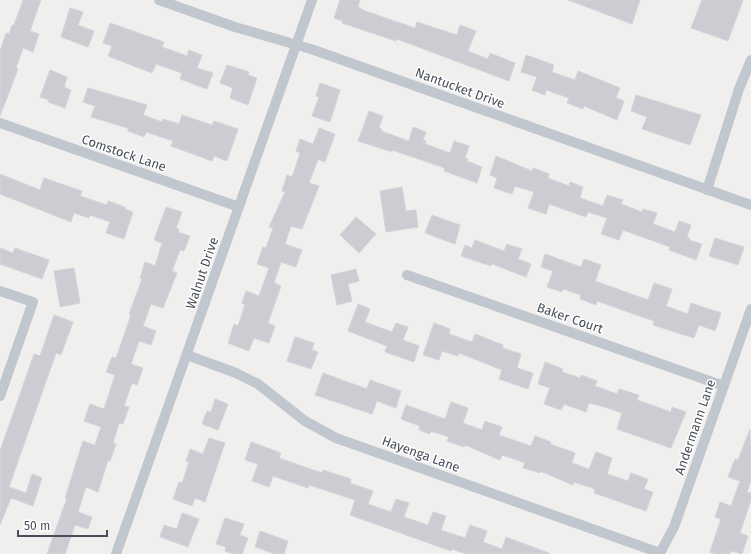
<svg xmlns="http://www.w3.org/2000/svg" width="751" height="554" font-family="'Fira Sans',sans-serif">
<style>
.building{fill:#cccdd3;stroke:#d3d4d9}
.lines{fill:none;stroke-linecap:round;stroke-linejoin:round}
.minor{stroke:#c0c7cf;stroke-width:10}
.labels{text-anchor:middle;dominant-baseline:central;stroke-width:3;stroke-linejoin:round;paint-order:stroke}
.street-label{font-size:13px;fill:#484f5a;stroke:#fff}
</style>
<rect width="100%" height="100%" fill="#f1efee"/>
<!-- building -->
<path class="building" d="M 23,0 L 41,0 L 30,31 L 39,34 L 33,52 L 23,48 L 16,68 L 18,69 L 0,116 L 0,51 L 6,33 L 9,34 L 12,25 L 14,25 Z
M 340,0 L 360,0 L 358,7 L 365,11 L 415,28 L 417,22 L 457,35 L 460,25 L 476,31 L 468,51 L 488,59 L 490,53 L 515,63 L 509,81 L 397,39 L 396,41 L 342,23 L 343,21 L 334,18 Z
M 568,0 L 640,0 L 632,24 Z
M 702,0 L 743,0 L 728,41 L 691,28 Z
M 70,8 L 83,12 L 78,25 L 94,31 L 88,47 L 61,37 Z
M 110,23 L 164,42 L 162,47 L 187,56 L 189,50 L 202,55 L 197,68 L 213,73 L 207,89 L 180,79 L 182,73 L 156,64 L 152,73 L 108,56 L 112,46 L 103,43 Z
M 526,55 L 554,65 L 552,72 L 575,80 L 578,71 L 620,88 L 616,98 L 624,101 L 617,120 L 584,106 L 583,109 L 567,103 L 569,98 L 546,90 L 545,95 L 532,90 L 537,77 L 521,72 Z
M 227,65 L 249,72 L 248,75 L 257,78 L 248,105 L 230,98 L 233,88 L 220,83 Z
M 50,70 L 67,77 L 64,87 L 71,90 L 65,108 L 48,102 L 49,100 L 40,97 Z
M 320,83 L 340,90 L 330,122 L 312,116 L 319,97 L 316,96 Z
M 88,88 L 147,105 L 143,115 L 162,122 L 163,119 L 179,124 L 182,115 L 212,125 L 214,121 L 238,129 L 227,161 L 214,156 L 212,161 L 171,146 L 173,141 L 146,132 L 144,137 L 128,131 L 128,128 L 91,117 L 95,106 L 83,102 Z
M 636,95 L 701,115 L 690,145 L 642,129 L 647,117 L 631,111 Z
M 369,111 L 383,116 L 379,128 L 382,129 L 381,131 L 409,141 L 413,127 L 426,132 L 423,140 L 426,141 L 425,144 L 450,153 L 454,141 L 469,146 L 465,158 L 468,159 L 467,161 L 482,167 L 477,183 L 444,171 L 445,168 L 392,150 L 392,152 L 358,141 Z
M 319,128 L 335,134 L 325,162 L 318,159 L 309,183 L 319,186 L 302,229 L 291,226 L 285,244 L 302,250 L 296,267 L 281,262 L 274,283 L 281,286 L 268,323 L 275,326 L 269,343 L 254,338 L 249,351 L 228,343 L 234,324 L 238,326 L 245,305 L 242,303 L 246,291 L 259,296 L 269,268 L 257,264 L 263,247 L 266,248 L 273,228 L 269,227 L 285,192 L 282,191 L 287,175 L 292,177 L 300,153 L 296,151 L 300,139 L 313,144 Z
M 496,156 L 532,171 L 533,168 L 549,174 L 548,178 L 569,186 L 570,182 L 583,187 L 580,198 L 603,206 L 607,195 L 623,200 L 621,204 L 642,212 L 643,209 L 657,213 L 653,224 L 675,232 L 679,221 L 691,225 L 687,237 L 690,238 L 689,240 L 702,244 L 696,260 L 669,250 L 670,247 L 623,230 L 619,240 L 601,234 L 607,218 L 588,212 L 586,217 L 549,204 L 546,214 L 528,208 L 534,192 L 515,186 L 512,194 L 494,188 L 497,178 L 490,175 Z
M 0,174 L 40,190 L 44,178 L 82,191 L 80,196 L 107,205 L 108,201 L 125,207 L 125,209 L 133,212 L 124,239 L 106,233 L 110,222 L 90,215 L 89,218 L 74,213 L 71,222 L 0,194 Z
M 402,187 L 406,211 L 416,210 L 418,227 L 386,232 L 380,191 Z
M 166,207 L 182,212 L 176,228 L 179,229 L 178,232 L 190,236 L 184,251 L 180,250 L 172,271 L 177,273 L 163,308 L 151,304 L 143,326 L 156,331 L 151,345 L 139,341 L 131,364 L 143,368 L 137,385 L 132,383 L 124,406 L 129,407 L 123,424 L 119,423 L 113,443 L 116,444 L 110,461 L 108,460 L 98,492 L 86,487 L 78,512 L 92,517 L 88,529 L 75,525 L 65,554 L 47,554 L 67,498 L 65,498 L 83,441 L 95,445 L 101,427 L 84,421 L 90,404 L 104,409 L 115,375 L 106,372 L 112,357 L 116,358 L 131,315 L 129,314 L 142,279 L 140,278 L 145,262 L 155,266 L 162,243 L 154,240 Z
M 432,215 L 460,225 L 455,244 L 425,233 Z
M 356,217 L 376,234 L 359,253 L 340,235 Z
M 715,238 L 744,247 L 738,265 L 709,256 Z
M 475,240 L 504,251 L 507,244 L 522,249 L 518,259 L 531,264 L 526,277 L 492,264 L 491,266 L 461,256 L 465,245 L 472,248 Z
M 0,248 L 13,253 L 15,248 L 49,260 L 42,279 L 0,264 Z
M 545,254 L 581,267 L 584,259 L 601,265 L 595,281 L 648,300 L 654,283 L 672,289 L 666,306 L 688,314 L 691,303 L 721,313 L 715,331 L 699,325 L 694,338 L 653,325 L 654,321 L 597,301 L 596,305 L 580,299 L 581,295 L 563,289 L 562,292 L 547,287 L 553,271 L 541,267 Z
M 74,268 L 80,303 L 60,307 L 54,271 Z
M 356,269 L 359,281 L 348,284 L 352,301 L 337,305 L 331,275 Z
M 358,304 L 370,309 L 365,322 L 392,332 L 396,323 L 408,327 L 403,340 L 419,346 L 414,362 L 385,352 L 387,346 L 348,331 Z
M 54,315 L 73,322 L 61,355 L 56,353 L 9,487 L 26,493 L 32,474 L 42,478 L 33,506 L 11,498 L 0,525 L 0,451 L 34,354 L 40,356 Z
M 434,323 L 450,329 L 449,334 L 472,342 L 475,334 L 503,345 L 503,348 L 521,354 L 517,368 L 533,373 L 528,389 L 499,379 L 502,370 L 459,353 L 458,356 L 442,351 L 439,360 L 423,355 Z
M 295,337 L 314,343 L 312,350 L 318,352 L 311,369 L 287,361 Z
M 545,362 L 563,369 L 562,372 L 580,378 L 581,375 L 597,381 L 595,386 L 617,394 L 619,389 L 639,395 L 637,400 L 671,412 L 672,407 L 686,412 L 671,448 L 617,429 L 622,413 L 605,407 L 589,403 L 586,412 L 564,404 L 561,410 L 544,404 L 550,388 L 538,384 Z
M 323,373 L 367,389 L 370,380 L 401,391 L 396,408 L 377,401 L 372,414 L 315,395 Z
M 215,399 L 228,404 L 218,430 L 202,424 L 207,411 L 211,412 Z
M 451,402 L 468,408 L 463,423 L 482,430 L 485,421 L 502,427 L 499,435 L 531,446 L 535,436 L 551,442 L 550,444 L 575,453 L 572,463 L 589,469 L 596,452 L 612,458 L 607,474 L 628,481 L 631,473 L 648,479 L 644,489 L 653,492 L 646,511 L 594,493 L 595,489 L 574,482 L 573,485 L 540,471 L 540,473 L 523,468 L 525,463 L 502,455 L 500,460 L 465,445 L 464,447 L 447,441 L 449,437 L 431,431 L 430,434 L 419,430 L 420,426 L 401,419 L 406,405 L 445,419 Z
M 750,429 L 751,481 L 747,492 L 751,493 L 751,500 L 740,533 L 748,536 L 742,554 L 731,551 L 730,554 L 716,554 L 710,552 L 721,519 L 715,517 L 720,502 L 731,506 L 740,481 L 728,477 L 735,459 L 738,460 Z
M 209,438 L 225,443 L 205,502 L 195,498 L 192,506 L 173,499 L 179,482 L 182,483 L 189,462 L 186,461 L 190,449 L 203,454 Z
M 251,442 L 281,453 L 279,458 L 322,473 L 323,470 L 351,479 L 350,483 L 373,491 L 368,504 L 391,512 L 396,499 L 409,503 L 404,517 L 428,525 L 433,512 L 446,516 L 441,530 L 465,538 L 470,525 L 487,531 L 483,542 L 502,549 L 506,537 L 549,553 L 549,554 L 466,554 L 452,549 L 451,551 L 350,515 L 355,500 L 309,485 L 308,488 L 273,476 L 269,487 L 252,481 L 258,464 L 245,460 Z
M 182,513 L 199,519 L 188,547 L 160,537 L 164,525 L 177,529 Z
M 225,518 L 244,524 L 240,535 L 248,538 L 242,554 L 234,554 L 225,551 L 226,547 L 216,544 Z
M 260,531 L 288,541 L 284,554 L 275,554 L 255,547 Z"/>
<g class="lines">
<!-- minor -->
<path class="minor" d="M 159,0 L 235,27 L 311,49 L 751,205
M 0,123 L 239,207
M 707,190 L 739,89 L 751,60
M 407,275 L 724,386
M 0,291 L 33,302 L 0,396
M 187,355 L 236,373 L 258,384 L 305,421 L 336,438 L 660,553 L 674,527 L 751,309
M 116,554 L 312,0"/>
</g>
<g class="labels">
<!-- street labels -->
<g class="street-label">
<text transform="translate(460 88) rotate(20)">Nantucket Drive</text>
<text transform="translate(124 153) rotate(19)">Comstock Lane</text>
<text transform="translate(202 273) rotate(-71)">Walnut Drive</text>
<text transform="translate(570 318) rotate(19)">Baker Court</text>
<text transform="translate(695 427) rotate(-71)">Andermann Lane</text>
<text transform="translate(421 454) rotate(20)">Hayenga Lane</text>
</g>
</g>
<!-- scale -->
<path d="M18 530v6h89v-6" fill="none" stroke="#484f5a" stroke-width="2"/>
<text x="24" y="530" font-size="12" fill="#484f5a" stroke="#ffffff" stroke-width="3" paint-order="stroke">50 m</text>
</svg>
